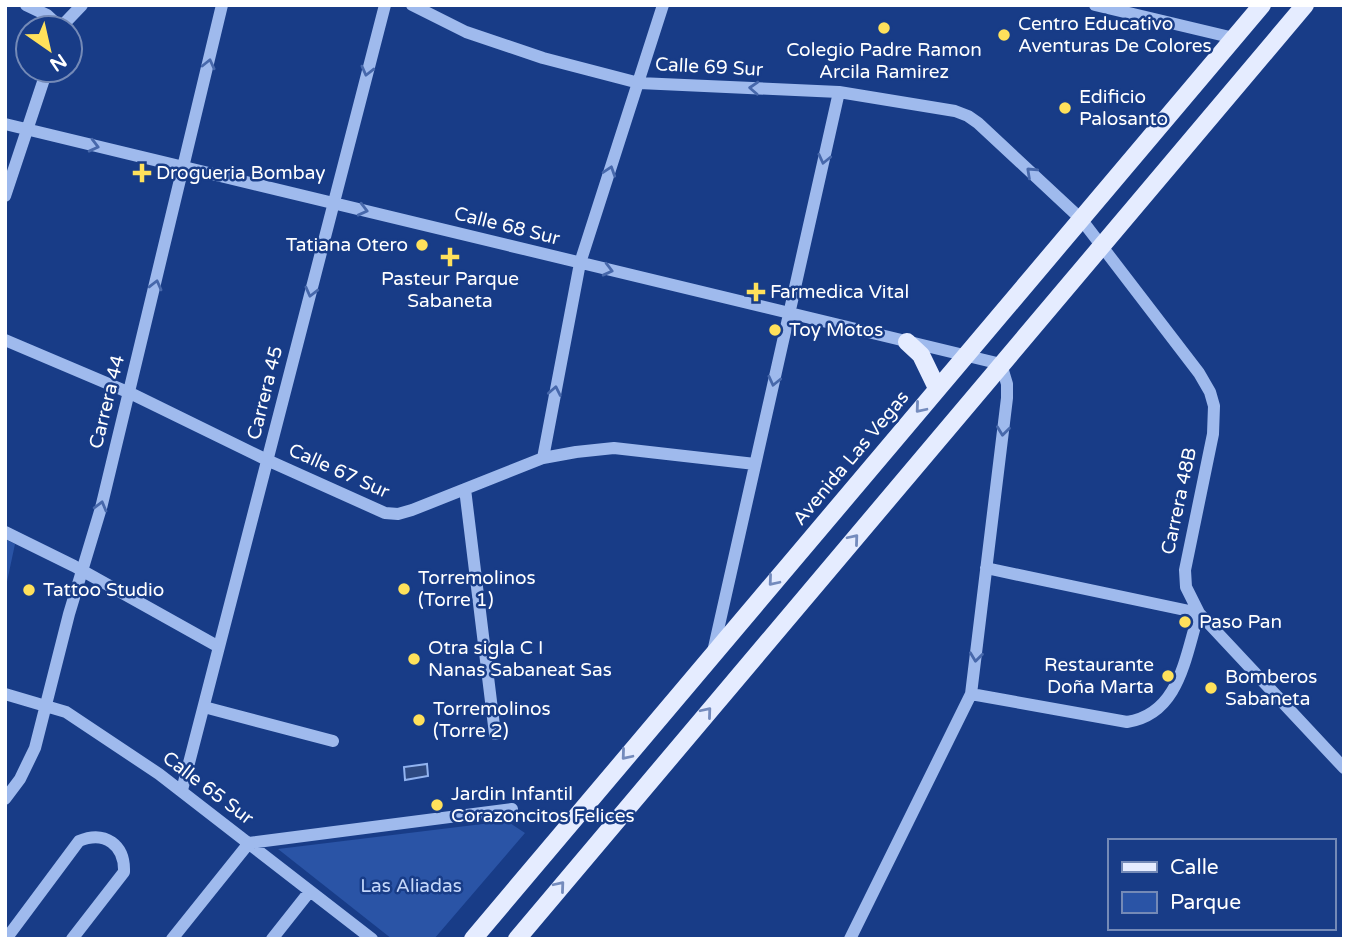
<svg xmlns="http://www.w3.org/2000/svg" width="1349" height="944" font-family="'Varela Round',sans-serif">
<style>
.green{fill:#2a54a6}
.water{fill:#2e4a82;stroke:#91b3f0;stroke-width:2}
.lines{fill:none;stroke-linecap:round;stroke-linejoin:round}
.minor{stroke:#9fbaed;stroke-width:12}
.major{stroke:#e5ecff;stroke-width:18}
.oneway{stroke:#4768ab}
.oneway2{stroke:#748bbd}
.poi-dot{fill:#ffe15b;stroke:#183c87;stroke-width:2.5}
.labels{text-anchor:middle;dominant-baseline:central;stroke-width:5;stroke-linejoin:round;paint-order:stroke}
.poi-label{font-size:19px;fill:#fff;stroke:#183c87;text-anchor:start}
.street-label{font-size:19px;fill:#fff;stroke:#183c87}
.park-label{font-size:19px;fill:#c4d7fa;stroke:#183c87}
</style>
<rect width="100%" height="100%" fill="#183c87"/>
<!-- green -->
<path class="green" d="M 5,539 L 15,544 L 5,591 Z
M 507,821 L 525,833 L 434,939 L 392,939 L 278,849 Z"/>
<!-- water -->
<path class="water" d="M 427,764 L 428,776 L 405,780 L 404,767 Z"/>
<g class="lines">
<!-- minor -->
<path class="minor" d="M 26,5 L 47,15 L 61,28
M 412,5 L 466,32 L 543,58 L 639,83 L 839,92 L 955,111 L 968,116 L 978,123 L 1081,219 L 1199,373 L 1210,392 L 1214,406 L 1213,434 L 1185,570 L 1186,587 L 1199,613 L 1344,768
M 1095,5 L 1234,38
M 60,28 L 82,5
M 5,124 L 1001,364 L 1007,384 L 1007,398 L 971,694 L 850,939
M 5,196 L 47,70
M 5,340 L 130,393 L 267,460 L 385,513 L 398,514 L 412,510 L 543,458 L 576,452 L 614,448 L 755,464
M 543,458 L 580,263 L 663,5
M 465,489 L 495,734
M 5,532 L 74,566 L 219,647
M 986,568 L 1199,613
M 713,652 L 839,92
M 5,694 L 66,712 L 159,774 L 372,939
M 971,694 L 1127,722 C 1180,714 1185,656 1199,613
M 204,707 L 333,741
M 182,790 L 385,5
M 5,799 L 20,779 L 35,748 L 69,614 L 101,508 L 222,5
M 6,939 L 79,841 C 105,830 125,845 124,872 L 72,939
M 172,939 L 249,843 L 512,809
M 272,939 L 310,891"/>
<!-- major -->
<path class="major" d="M 907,342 L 921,355 L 937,388
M 473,939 L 1262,5
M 517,939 L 1305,5"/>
</g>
<!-- one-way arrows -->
<defs><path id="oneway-chevron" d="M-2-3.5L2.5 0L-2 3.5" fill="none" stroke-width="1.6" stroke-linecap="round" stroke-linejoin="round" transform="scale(1.75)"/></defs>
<g class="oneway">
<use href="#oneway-chevron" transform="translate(209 64) rotate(-77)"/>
<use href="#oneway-chevron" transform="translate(367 71) rotate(104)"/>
<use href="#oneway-chevron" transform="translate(754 88) rotate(-177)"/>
<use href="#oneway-chevron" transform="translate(94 146) rotate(14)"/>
<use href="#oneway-chevron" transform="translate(824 159) rotate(103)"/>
<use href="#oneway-chevron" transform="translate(610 171) rotate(-72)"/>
<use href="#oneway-chevron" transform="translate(1031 172) rotate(-137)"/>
<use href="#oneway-chevron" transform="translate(363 210) rotate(14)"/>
<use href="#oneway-chevron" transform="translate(608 270) rotate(14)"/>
<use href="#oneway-chevron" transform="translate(156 285) rotate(-76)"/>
<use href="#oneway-chevron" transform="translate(311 292) rotate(104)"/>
<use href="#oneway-chevron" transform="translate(774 381) rotate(103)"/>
<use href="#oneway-chevron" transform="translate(555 391) rotate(-79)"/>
<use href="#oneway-chevron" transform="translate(1003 431) rotate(97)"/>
<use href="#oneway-chevron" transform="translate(101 506) rotate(-75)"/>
<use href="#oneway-chevron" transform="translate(976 657) rotate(97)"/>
</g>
<g class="oneway2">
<use href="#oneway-chevron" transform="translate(920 408) rotate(130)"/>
<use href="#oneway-chevron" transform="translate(854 539) rotate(-50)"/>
<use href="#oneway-chevron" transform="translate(773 581) rotate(130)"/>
<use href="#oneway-chevron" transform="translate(707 712) rotate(-50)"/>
<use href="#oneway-chevron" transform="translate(626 755) rotate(130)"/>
<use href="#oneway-chevron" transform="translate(560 886) rotate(-50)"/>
</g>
<!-- markers -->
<g class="poi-dot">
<circle cx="884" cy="28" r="7"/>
<circle cx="1004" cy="35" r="7"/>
<circle cx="1065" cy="108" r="7"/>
<path d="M138.5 162.5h7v7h7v7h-7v7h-7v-7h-7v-7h7z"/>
<circle cx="422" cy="245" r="7"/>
<path d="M446.5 246.5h7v7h7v7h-7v7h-7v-7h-7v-7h7z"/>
<path d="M752.5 281.5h7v7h7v7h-7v7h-7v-7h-7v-7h7z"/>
<circle cx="775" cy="330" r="7"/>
<circle cx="404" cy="589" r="7"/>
<circle cx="29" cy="590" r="7"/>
<circle cx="1185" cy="622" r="7"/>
<circle cx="414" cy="659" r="7"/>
<circle cx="1168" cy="676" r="7"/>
<circle cx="1211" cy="688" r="7"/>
<circle cx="419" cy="720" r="7"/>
<circle cx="437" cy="805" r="7"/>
</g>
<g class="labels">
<!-- poi labels -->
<g class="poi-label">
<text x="1018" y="24">Centro Educativo<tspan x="1018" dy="22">Aventuras De Colores</tspan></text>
<text x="884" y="50" text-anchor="middle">Colegio Padre Ramon<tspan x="884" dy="22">Arcila Ramirez</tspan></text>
<text x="1079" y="97">Edificio<tspan x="1079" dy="22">Palosanto</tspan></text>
<text x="156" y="173">Drogueria Bombay</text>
<text x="408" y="245" text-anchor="end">Tatiana Otero</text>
<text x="450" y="279" text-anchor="middle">Pasteur Parque<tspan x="450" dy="22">Sabaneta</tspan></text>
<text x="770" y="292">Farmedica Vital</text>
<text x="789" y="330">Toy Motos</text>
<text x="418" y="578">Torremolinos<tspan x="418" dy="22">(Torre 1)</tspan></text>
<text x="43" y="590">Tattoo Studio</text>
<text x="1199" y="622">Paso Pan</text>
<text x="428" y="648">Otra sigla C I<tspan x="428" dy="22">Nanas Sabaneat Sas</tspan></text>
<text x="1154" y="665" text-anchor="end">Restaurante<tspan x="1154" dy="22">Doña Marta</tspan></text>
<text x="1225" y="677">Bomberos<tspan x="1225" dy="22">Sabaneta</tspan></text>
<text x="433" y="709">Torremolinos<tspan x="433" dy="22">(Torre 2)</tspan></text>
<text x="451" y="794">Jardin Infantil<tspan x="451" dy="22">Corazoncitos Felices</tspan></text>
</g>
<!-- street labels -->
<g class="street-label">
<text transform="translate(709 67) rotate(3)">Calle 69 Sur</text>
<text transform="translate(507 226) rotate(14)">Calle 68 Sur</text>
<text transform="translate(265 393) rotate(-76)">Carrera 45</text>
<text transform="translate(107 402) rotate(-76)">Carrera 44</text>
<text transform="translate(851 458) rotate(-50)">Avenida Las Vegas</text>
<text transform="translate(339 471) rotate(24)">Calle 67 Sur</text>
<text transform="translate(1179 501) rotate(-78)">Carrera 48B</text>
<text transform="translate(208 788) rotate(37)">Calle 65 Sur</text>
</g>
<!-- park labels -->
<g class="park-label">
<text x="411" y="886">Las Aliadas</text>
</g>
</g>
<!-- border -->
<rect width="1349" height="944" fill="none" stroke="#ffffff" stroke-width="14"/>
<!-- legend -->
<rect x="1108" y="839" width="228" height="91" fill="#183c87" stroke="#748ab7" stroke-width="2"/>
<rect x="1122" y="862" width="35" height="10" fill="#e5ecff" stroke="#748ab7" stroke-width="2"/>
<text x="1170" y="874" font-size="21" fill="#ffffff">Calle</text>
<rect x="1122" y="892" width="35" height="21" fill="#2a54a6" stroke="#748ab7" stroke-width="2"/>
<text x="1170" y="909" font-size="21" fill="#ffffff">Parque</text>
<!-- north arrow -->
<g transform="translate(49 49) rotate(146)"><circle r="33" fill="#183c87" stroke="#748ab7" stroke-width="2"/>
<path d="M0-5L12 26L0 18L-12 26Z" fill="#ffe15b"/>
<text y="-10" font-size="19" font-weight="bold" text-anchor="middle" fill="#ffffff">N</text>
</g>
</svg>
